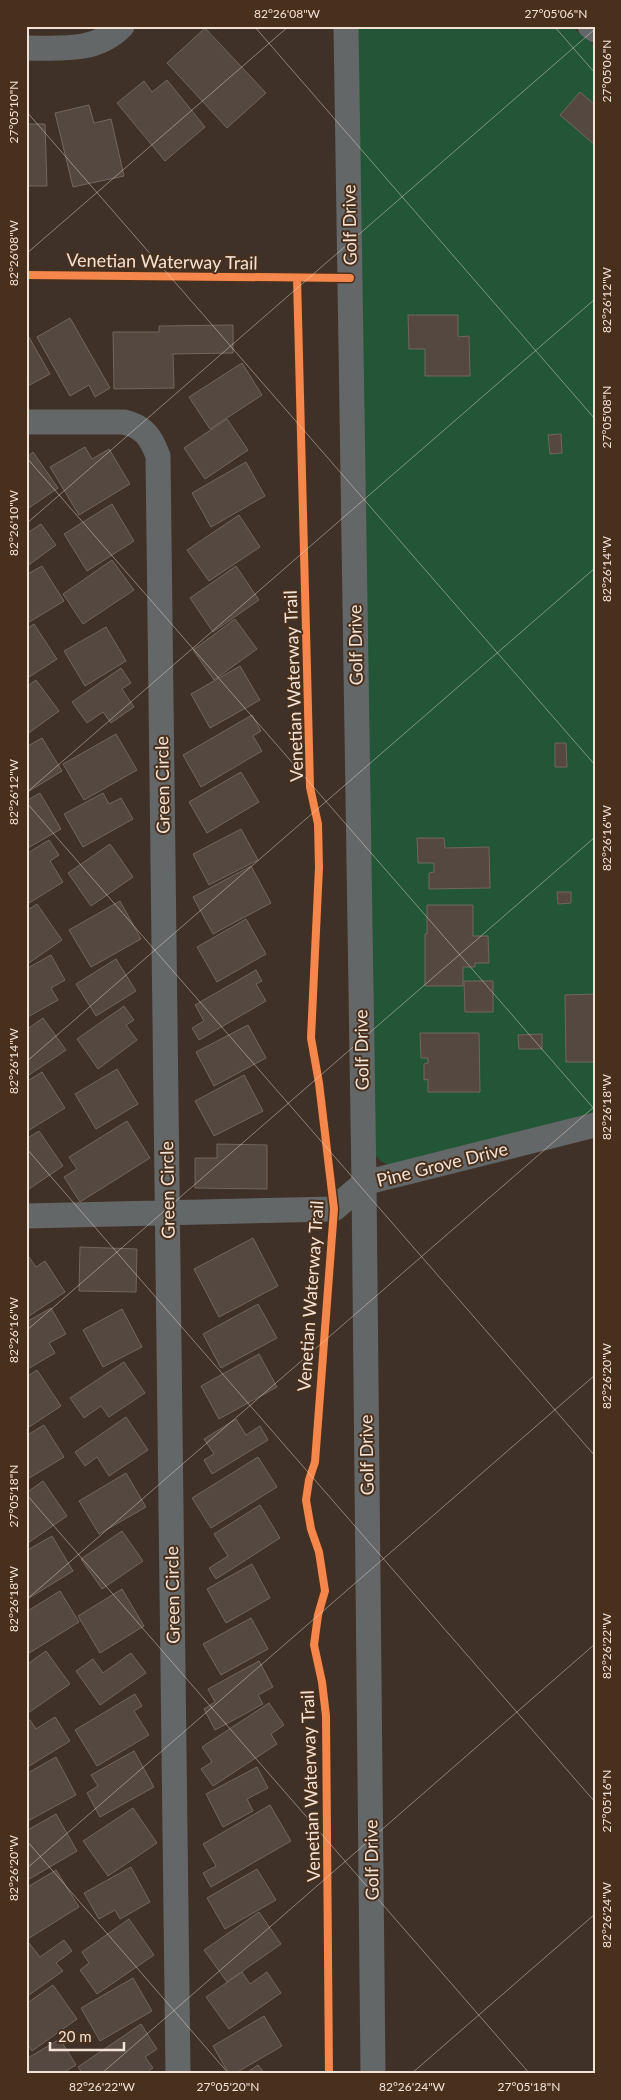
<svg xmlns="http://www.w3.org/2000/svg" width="621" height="2100" font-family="Lato,sans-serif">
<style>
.green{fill:#235636}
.building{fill:#544840;stroke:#72665e}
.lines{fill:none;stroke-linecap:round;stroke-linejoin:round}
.minor{stroke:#646768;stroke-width:25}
.cycleway-casing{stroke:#49301d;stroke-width:11}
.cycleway{stroke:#f5874c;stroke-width:8}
.ticks{fill:none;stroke:#f3e3d7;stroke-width:1;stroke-opacity:0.45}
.labels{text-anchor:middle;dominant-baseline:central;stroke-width:4;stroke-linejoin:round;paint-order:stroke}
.street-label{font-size:18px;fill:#f3e3d7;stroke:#49301d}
.neatline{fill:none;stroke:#f3e3d7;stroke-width:2}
.ticks-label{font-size:12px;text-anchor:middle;fill:#f3e3d7}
</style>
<rect width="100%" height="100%" fill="#3f3127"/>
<!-- green -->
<path class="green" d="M 358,26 L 571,26 L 595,46 L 595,1116 L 390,1166 L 381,1161 L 375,1155 Z"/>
<!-- building -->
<path class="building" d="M 205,28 L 266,93 L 227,128 L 167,63 Z
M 167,80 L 205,127 L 165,161 L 117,103 L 144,81 L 152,92 Z
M 580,92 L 595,105 L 595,145 L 560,115 Z
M 89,105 L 94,123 L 111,119 L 124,176 L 73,187 L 55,113 Z
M 26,124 L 45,124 L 47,186 L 26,186 Z
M 408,315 L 458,315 L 458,337 L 469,336 L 470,376 L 425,376 L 425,349 L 409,349 Z
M 70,318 L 110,388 L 95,397 L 89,385 L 70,396 L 37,337 Z
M 233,325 L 233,353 L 173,354 L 174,388 L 114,389 L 113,332 L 159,332 L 159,326 Z
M 26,332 L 50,374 L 26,387 Z
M 242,363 L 262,395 L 210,429 L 189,397 Z
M 227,419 L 248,450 L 205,479 L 184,448 Z
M 561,434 L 562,453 L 550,454 L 548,435 Z
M 85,447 L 92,459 L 109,449 L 130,484 L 79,515 L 50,467 Z
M 33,452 L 58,488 L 26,510 L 26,458 Z
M 246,462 L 265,496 L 211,527 L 192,493 Z
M 112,504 L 134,541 L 87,571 L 64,534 Z
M 239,515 L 260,547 L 209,581 L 187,550 Z
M 41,524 L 56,545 L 26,567 L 26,534 Z
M 112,560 L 134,590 L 83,624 L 63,594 Z
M 42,566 L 64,601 L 26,624 L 26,575 Z
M 236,566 L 259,600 L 213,632 L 190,598 Z
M 235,619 L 257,649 L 214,680 L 193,650 Z
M 34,624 L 57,659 L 26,679 L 26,629 Z
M 106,627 L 126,661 L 85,686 L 64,651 Z
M 240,666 L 260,700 L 210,728 L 191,694 Z
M 121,668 L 131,683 L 122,689 L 134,707 L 111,723 L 103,712 L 87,723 L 72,702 Z
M 36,680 L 59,711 L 26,735 L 26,687 Z
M 252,715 L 261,731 L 253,736 L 262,751 L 201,787 L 183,755 Z
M 116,734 L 137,770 L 84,800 L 63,764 Z
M 42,738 L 62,771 L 26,793 L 26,747 Z
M 555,743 L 566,743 L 567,767 L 555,767 Z
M 241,772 L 259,802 L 207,833 L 189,802 Z
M 40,793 L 61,829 L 26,849 L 26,801 Z
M 103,793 L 109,804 L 121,798 L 133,819 L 83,847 L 64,814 Z
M 241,829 L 258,860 L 209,885 L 193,854 Z
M 417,838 L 444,838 L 445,848 L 489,847 L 490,888 L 429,889 L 429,873 L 434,872 L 434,863 L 418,863 Z
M 49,840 L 59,855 L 50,861 L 63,882 L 26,905 L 26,854 Z
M 110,844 L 133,877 L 91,906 L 68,873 Z
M 251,866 L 271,903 L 213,934 L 193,897 Z
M 557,892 L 571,892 L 571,903 L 558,904 Z
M 120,901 L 141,939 L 91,967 L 69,930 Z
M 37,904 L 62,940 L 26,965 L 26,911 Z
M 427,905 L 473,905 L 473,936 L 488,936 L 489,963 L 475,963 L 475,967 L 463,967 L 463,986 L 425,986 L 425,934 L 427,934 Z
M 246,919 L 266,954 L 217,982 L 197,947 Z
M 51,955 L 65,980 L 51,988 L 58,1000 L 26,1018 L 26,969 Z
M 116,959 L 136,991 L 96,1016 L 76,984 Z
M 256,970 L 262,981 L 256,984 L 266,1001 L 199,1040 L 192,1028 L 204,1021 L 195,1005 Z
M 464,981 L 493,981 L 493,1012 L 465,1012 Z
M 595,994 L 595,1062 L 566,1062 L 565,995 Z
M 124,1006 L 134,1020 L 126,1025 L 137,1040 L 98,1069 L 77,1039 Z
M 43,1018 L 66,1050 L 26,1077 L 26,1030 Z
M 248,1025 L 266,1058 L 214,1086 L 196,1052 Z
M 420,1033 L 479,1033 L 480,1092 L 428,1092 L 428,1079 L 424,1080 L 424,1064 L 428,1063 L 428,1058 L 421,1058 Z
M 542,1034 L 542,1049 L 519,1049 L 518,1035 Z
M 117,1069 L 138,1104 L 96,1129 L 75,1094 Z
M 42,1072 L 65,1108 L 26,1132 L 26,1082 Z
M 244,1075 L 263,1111 L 214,1136 L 195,1101 Z
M 127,1121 L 150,1158 L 80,1202 L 64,1177 L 77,1169 L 69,1157 Z
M 39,1131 L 63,1166 L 26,1191 L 26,1139 Z
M 217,1144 L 267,1145 L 267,1189 L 195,1188 L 195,1158 L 217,1158 Z
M 253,1238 L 278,1286 L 219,1317 L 194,1269 Z
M 80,1247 L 137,1249 L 136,1292 L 79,1291 Z
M 29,1257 L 36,1267 L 45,1261 L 65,1292 L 26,1318 L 26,1258 Z
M 258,1304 L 277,1338 L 221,1368 L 203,1334 Z
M 51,1308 L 66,1334 L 49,1343 L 55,1353 L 26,1370 L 26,1322 Z
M 122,1309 L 142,1347 L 103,1367 L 83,1330 Z
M 259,1354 L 277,1387 L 219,1419 L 201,1386 Z
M 124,1362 L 145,1393 L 109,1417 L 101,1406 L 84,1418 L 70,1398 Z
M 37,1370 L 61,1406 L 26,1429 L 26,1377 Z
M 126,1417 L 148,1450 L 109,1476 L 97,1457 L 85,1466 L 75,1452 Z
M 236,1419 L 246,1435 L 260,1426 L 268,1440 L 212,1474 L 204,1460 L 214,1454 L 204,1439 Z
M 44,1425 L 64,1457 L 26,1480 L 26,1436 Z
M 258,1457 L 277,1487 L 211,1528 L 192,1498 Z
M 126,1473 L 146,1507 L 99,1534 L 79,1501 Z
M 43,1481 L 67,1516 L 28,1543 L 26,1540 L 26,1493 Z
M 260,1505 L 280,1538 L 216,1579 L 209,1568 L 228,1556 L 214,1534 Z
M 122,1531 L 143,1561 L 102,1589 L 81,1559 Z
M 52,1536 L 73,1571 L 26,1600 L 26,1551 Z
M 252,1564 L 270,1598 L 226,1623 L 207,1589 Z
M 122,1589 L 144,1626 L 100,1653 L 78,1616 Z
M 60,1591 L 79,1622 L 26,1655 L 26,1612 Z
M 251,1618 L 268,1649 L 221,1675 L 203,1644 Z
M 46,1651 L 70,1684 L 28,1713 L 26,1711 L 26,1665 Z
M 131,1653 L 146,1673 L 100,1705 L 76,1671 L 93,1659 L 103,1673 Z
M 259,1661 L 273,1687 L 258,1695 L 263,1704 L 215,1730 L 204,1709 L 215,1702 L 208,1689 Z
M 135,1694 L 142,1706 L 134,1711 L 149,1735 L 97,1766 L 75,1730 Z
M 269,1703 L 284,1725 L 271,1734 L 277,1744 L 213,1786 L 201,1769 L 212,1762 L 202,1747 Z
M 55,1717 L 70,1741 L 26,1768 L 26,1722 L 30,1720 L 36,1729 Z
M 134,1751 L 154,1787 L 100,1817 L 87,1793 L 98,1786 L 91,1775 Z
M 56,1757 L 76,1795 L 26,1822 L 26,1774 Z
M 257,1767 L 268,1788 L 247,1799 L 253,1811 L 223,1827 L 206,1794 Z
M 270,1805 L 291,1841 L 211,1887 L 203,1873 L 216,1866 L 203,1844 Z
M 133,1808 L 157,1843 L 108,1876 L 83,1841 Z
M 56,1814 L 77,1851 L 26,1881 L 26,1831 Z
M 131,1867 L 150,1902 L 120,1919 L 115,1910 L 99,1919 L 84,1893 Z
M 257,1869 L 276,1900 L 225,1929 L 207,1898 Z
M 56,1870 L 79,1907 L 26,1940 L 26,1888 Z
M 259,1912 L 281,1944 L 227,1982 L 204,1950 Z
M 129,1919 L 154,1955 L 97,1994 L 80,1970 L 89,1963 L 82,1952 Z
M 64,1940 L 72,1951 L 56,1963 L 63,1971 L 26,1997 L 26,1946 L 29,1943 L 40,1957 Z
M 242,1972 L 250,1984 L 267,1972 L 281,1993 L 229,2029 L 206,1997 Z
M 133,1978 L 152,2011 L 100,2041 L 81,2008 Z
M 53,1985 L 77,2019 L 32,2051 L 26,2043 L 26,2004 Z
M 264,2016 L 282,2046 L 234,2074 L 229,2074 L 213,2046 Z
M 141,2024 L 157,2049 L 145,2057 L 153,2068 L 145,2074 L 83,2074 L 78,2067 Z
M 60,2039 L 76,2065 L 66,2071 L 67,2074 L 26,2074 L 26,2059 Z
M 258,2065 L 265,2074 L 245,2074 Z"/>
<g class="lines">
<!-- minor -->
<path class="minor" d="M 346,26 L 364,1183 L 373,2074
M 590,26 L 595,30
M 26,48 C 59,48 96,53 122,26
M 26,422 L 124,422 C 144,427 151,437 158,456 L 178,2074
M 26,1216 L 334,1209 L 364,1183 L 595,1125"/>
<defs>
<path id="cycleway" d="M 26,275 L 350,278
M 297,278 L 310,787 L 318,824 L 319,867 L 311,1038 L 319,1083 L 334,1209 L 315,1462 L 309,1480 L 306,1500 L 311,1529 L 319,1552 L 325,1591 L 318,1615 L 314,1645 L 322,1682 L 326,1716 L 329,2074"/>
</defs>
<!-- cycleway casing -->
<use href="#cycleway" class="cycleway-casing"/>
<!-- cycleway -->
<use href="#cycleway" class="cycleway"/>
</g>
<!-- ticks -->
<path class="ticks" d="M 254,26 L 595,419M 554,26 L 595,73M 26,111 L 595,765M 26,254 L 289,26M 26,457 L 595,1110M 26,524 L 595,29M 26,793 L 595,299M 26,802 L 595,1456M 26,1062 L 595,568M 26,1148 L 595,1802M 26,1331 L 595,837M 26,1494 L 530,2074M 26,1600 L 595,1106M 26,1840 L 229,2074M 26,1869 L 595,1375M 101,2074 L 595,1644M 411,2074 L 595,1914"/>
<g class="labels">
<!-- street labels -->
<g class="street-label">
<text transform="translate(349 225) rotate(-91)">Golf Drive</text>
<text transform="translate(162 261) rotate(1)">Venetian Waterway Trail</text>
<text transform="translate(355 645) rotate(-91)">Golf Drive</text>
<text transform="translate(293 686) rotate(-92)">Venetian Waterway Trail</text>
<text transform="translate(162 785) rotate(-91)">Green Circle</text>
<text transform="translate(361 1050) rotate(-91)">Golf Drive</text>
<text transform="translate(442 1164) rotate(-14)">Pine Grove Drive</text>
<text transform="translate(167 1190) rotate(-91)">Green Circle</text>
<text transform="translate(310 1296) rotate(-86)">Venetian Waterway Trail</text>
<text transform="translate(366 1455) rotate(-91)">Golf Drive</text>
<text transform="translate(172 1595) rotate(-91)">Green Circle</text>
<text transform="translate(310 1786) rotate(-92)">Venetian Waterway Trail</text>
<text transform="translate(371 1860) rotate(-91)">Golf Drive</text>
</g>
</g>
<!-- border -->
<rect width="621" height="2100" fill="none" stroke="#49301d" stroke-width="55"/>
<!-- scale -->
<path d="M50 2042v8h74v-8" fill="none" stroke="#f3e3d7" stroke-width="2.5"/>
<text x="58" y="2042" font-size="15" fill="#f3e3d7" stroke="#49301d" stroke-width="4" paint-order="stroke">20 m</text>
<rect x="28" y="28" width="566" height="2044" class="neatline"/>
<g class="ticks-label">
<text x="287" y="18">82°26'08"W</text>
<text x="556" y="18">27°05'06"N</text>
<text transform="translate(607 71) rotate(-90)" y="4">27°05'06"N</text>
<text transform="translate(14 112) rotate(-90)" y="4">27°05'10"N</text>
<text transform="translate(14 253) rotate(-90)" y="4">82°26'08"W</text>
<text transform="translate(607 300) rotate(-90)" y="4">82°26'12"W</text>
<text transform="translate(607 417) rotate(-90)" y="4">27°05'08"N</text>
<text transform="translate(14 523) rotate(-90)" y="4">82°26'10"W</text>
<text transform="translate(607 569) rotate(-90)" y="4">82°26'14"W</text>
<text transform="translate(14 792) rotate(-90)" y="4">82°26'12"W</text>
<text transform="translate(607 838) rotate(-90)" y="4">82°26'16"W</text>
<text transform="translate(14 1061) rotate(-90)" y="4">82°26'14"W</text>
<text transform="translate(607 1107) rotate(-90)" y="4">82°26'18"W</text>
<text transform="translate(14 1330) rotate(-90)" y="4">82°26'16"W</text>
<text transform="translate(607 1376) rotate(-90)" y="4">82°26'20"W</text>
<text transform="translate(14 1496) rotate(-90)" y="4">27°05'18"N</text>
<text transform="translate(14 1599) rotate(-90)" y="4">82°26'18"W</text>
<text transform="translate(607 1646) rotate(-90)" y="4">82°26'22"W</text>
<text transform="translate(607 1801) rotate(-90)" y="4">27°05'16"N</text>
<text transform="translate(14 1868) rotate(-90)" y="4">82°26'20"W</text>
<text transform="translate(607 1915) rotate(-90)" y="4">82°26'24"W</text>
<text x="102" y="2091">82°26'22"W</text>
<text x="228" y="2091">27°05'20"N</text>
<text x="412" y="2091">82°26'24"W</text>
<text x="529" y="2091">27°05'18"N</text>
</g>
</svg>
